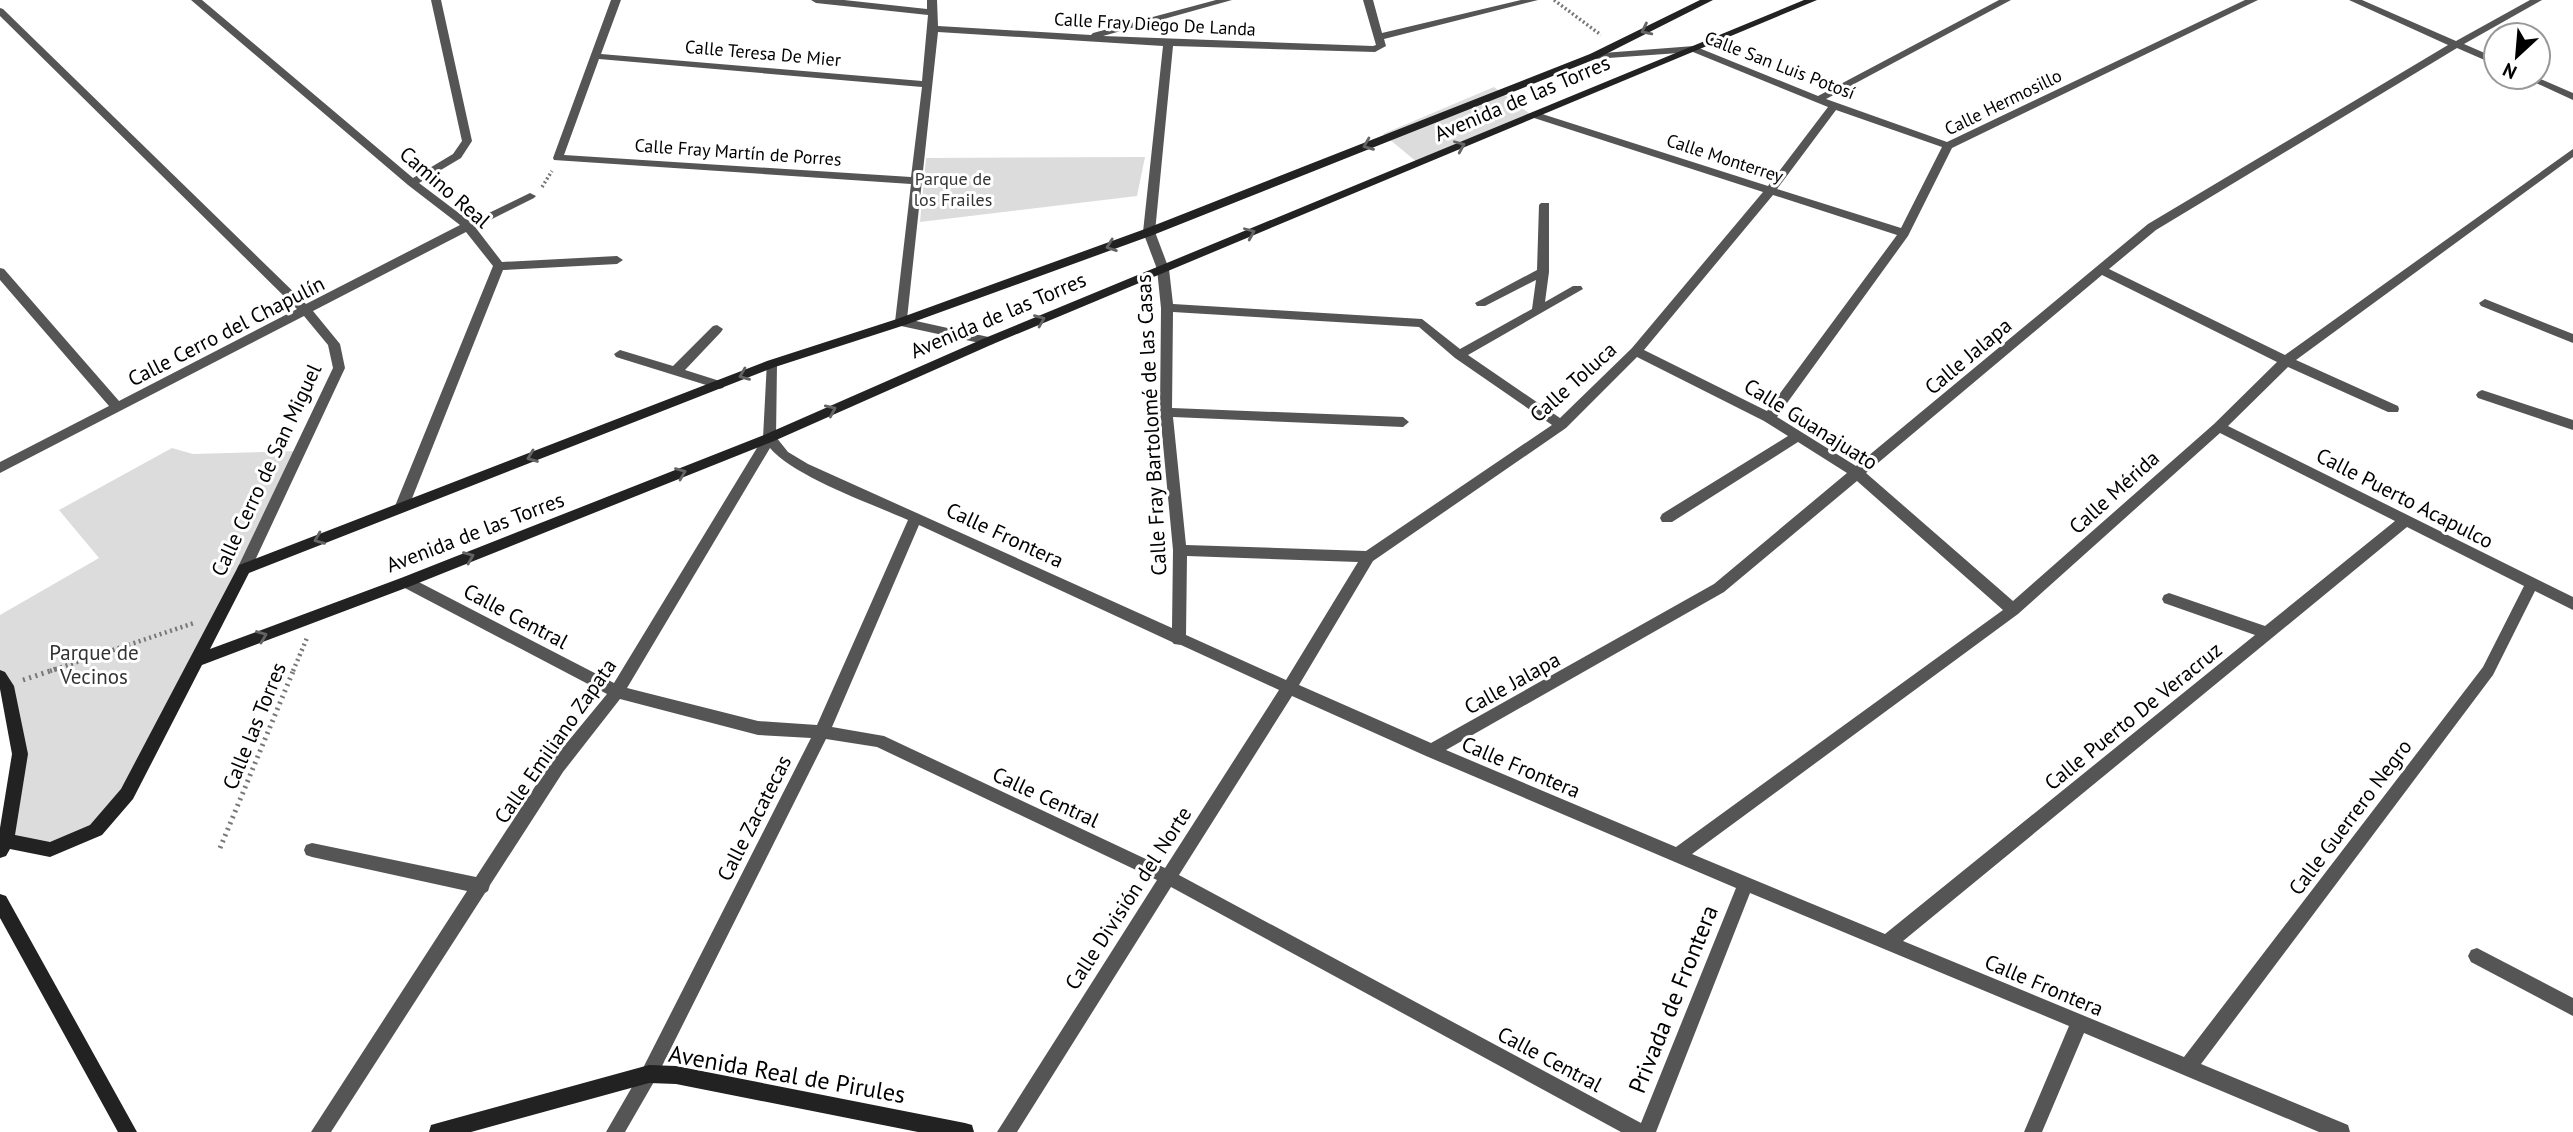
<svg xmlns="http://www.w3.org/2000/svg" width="2573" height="1132" font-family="'PT Sans',sans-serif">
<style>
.green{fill:#dcdcdc}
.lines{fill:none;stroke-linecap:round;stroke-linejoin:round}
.path-far2{stroke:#777;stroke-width:3.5;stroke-dasharray:2 2.5;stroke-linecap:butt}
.path-far1{stroke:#777;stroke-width:4.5;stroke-dasharray:2 3.5;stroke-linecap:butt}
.path{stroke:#777;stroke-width:5;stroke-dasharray:2 4.5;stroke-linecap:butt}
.lane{fill:#555;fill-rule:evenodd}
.street{fill:#555;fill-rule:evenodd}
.secondary{fill:#222;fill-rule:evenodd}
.oneway{stroke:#646464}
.labels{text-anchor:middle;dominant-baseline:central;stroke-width:6;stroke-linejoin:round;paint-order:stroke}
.far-street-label{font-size:18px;fill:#000;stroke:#fff}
.far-park-label{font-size:18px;fill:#333;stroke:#fff}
.street-label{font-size:21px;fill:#000;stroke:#fff}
.park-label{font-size:21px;fill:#333;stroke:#fff}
.near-street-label{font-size:24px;fill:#000;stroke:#fff}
</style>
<rect width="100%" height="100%" fill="#fff"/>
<!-- green -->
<path class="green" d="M 1494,87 L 1530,114 L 1418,163 L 1383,134 Z
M 1145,157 L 1137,196 L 920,222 L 926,158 Z
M 172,448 L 193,454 L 299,451 L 127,794 L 96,830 L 50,850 L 6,841 L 14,744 L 0,676 L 0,615 L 99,558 L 59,510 Z"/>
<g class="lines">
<!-- path-far2 -->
<path class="path-far2" d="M 1554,0 L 1601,35
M 542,187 L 552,171"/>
<!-- path-far1 -->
<path class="path-far1" d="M 50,671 L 194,623
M 293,671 L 307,638"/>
<!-- path -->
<path class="path" d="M 23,680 L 56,669
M 220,848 L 294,669"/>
<!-- lane -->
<path class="lane" d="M 530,193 L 536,196 L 534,198 L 472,229 L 464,229 L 462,226 Z
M 717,325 L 723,329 L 721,332 L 685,370 L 723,382 L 725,385 L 723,388 L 719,389 L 616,357 L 614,354 L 620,350 L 673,366 L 713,326 Z"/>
<!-- street -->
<path class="street" d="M 191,0 L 202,0 L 413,178 L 453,154 L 462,141 L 431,0 L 441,0 L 472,141 L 461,158 L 419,183 L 472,223 L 502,262 L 617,256 L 623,260 L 617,264 L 503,270 L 409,506 L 402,511 L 395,506 L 493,266 L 466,232 L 313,311 L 340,344 L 345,368 L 251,569 L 249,573 L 239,573 L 237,569 L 333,368 L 328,345 L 304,316 L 0,473 L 0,462 L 109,406 L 0,280 L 0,268 L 4,269 L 119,401 L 297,309 L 0,16 L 0,8 L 3,9 L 306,304 L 460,225 L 408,185 Z
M 611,0 L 621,0 L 601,54 L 922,81 L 928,15 L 816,3 L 811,0 L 844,0 L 927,9 L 927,0 L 937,0 L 938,26 L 1091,35 L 1093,33 L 1216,0 L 1232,0 L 1103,36 L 1373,46 L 1376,45 L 1363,0 L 1373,0 L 1382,33 L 1521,0 L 1538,0 L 1384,39 L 1386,46 L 1375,52 L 1173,46 L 1155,232 L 1169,269 L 1173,304 L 1422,319 L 1460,349 L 1532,309 L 1536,280 L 1485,306 L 1477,306 L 1475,303 L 1537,270 L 1539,205 L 1541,203 L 1549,203 L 1549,272 L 1545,302 L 1573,286 L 1581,286 L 1583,289 L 1468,355 L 1560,418 L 1632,348 L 1763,192 L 1531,117 L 1531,113 L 1539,113 L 1768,186 L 1828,107 L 1693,52 L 1594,59 L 1589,56 L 1590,54 L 1694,46 L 1818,96 L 1999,0 L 2011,0 L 1826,99 L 1947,142 L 2245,0 L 2258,0 L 1952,148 L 1908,236 L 1777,417 L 1856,466 L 2148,224 L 2448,45 L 2349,0 L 2362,0 L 2456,41 L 2530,0 L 2542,0 L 2464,44 L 2496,58 L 2496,65 L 2457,48 L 2156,230 L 2109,269 L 2285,355 L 2573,149 L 2573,157 L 2296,360 L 2398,406 L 2399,409 L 2398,412 L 2388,412 L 2288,367 L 2228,426 L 2573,597 L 2573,610 L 2535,591 L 2493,675 L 2201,1064 L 2348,1125 L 2350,1132 L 2319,1132 L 2084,1033 L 2042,1132 L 2024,1132 L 2069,1026 L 1750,893 L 1656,1132 L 1621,1132 L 1171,887 L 1017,1132 L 997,1132 L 1157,880 L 877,747 L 826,739 L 655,1080 L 625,1132 L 606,1132 L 643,1068 L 811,738 L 758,735 L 620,699 L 563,772 L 490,885 L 488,891 L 485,893 L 331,1132 L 311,1132 L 467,891 L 312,857 L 306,855 L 304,850 L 306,845 L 312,843 L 476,877 L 551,762 L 607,694 L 401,586 L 399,582 L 401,578 L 411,578 L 614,683 L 763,438 L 767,361 L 775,361 L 777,364 L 776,437 L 788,452 L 808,464 L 1172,628 L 1173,550 L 1160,412 L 1161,308 L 1157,269 L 1143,232 L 1163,46 L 938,32 L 907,319 L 993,338 L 995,341 L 993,344 L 989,345 L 901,326 L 895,322 L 911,184 L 554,160 L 553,158 ZM 599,59 L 922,87 L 911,177 L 564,155 ZM 1836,110 L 1942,147 L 1901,228 L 1777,189 ZM 1773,195 L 1897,235 L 1767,411 L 1644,350 ZM 2102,275 L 2277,362 L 2214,424 L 2013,601 L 1866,473 ZM 1173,312 L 1419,327 L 1455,358 L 1552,425 L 1366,551 L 1186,545 L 1173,417 L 1403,427 L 1409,422 L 1403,417 L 1172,408 ZM 1637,357 L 1764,421 L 1788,436 L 1662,514 L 1660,518 L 1662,522 L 1672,522 L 1798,442 L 1847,473 L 1714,584 L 1431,743 L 1299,685 L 1373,561 L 1566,428 ZM 2220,433 L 2395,521 L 2265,626 L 2169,593 L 2164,595 L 2162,599 L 2164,603 L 2255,635 L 1885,934 L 1692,854 L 2018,614 ZM 770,448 C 793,476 872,504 908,520 L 817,725 L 758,721 L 627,688 ZM 1857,481 L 2003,610 L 1676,847 L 1446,750 L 1724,592 ZM 919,525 L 1172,642 L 1174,644 L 1181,645 L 1279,690 L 1165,868 L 884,736 L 832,727 ZM 2407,527 L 2524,586 L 2483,667 L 2184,1057 L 1903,941 ZM 1187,556 L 1358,562 L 1286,680 L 1186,635 ZM 1292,696 L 1426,756 L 1736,888 L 1641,1123 L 1179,875 Z
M 2523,77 L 2536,77 L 2573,93 L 2573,100 Z
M 2485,299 L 2573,334 L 2573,343 L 2481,306 L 2479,303 Z
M 2482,390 L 2573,420 L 2573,430 L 2478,398 L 2476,395 L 2478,392 Z
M 2477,948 L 2573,998 L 2573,1016 L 2471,962 L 2468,956 L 2471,950 Z"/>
<!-- secondary -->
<path class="secondary" d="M 1700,0 L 1713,0 L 1598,58 L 1153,235 L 905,325 L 775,367 L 249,573 L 210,649 L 401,578 L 764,435 L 985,338 L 1804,0 L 1817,0 L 993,344 L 774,441 L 411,586 L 202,665 L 133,799 L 102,835 L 50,857 L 10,849 L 6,856 L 0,858 L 0,828 L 12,754 L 0,689 L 0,670 L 5,672 L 14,686 L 28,754 L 15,835 L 50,842 L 90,825 L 121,789 L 239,565 L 767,361 L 897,319 L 1145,229 L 1590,54 Z
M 0,894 L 6,896 L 137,1132 L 118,1132 L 0,918 Z
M 649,1065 L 676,1066 L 965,1123 L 972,1125 L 974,1132 L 918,1132 L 676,1084 L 649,1083 L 471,1132 L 429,1132 L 431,1125 L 438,1123 Z"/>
</g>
<!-- one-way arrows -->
<defs><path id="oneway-chevron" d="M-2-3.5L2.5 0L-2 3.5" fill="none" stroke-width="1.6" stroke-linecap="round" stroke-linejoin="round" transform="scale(1.75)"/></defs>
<g class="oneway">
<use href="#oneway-chevron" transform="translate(1646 30) rotate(154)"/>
<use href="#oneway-chevron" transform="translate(1368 145) rotate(158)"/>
<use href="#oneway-chevron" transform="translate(1460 146) rotate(-23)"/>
<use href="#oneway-chevron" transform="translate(1250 233) rotate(-23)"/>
<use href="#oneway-chevron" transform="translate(1111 246) rotate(160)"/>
<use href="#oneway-chevron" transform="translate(1040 320) rotate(-22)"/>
<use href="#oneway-chevron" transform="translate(744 375) rotate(158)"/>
<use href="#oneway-chevron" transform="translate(831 410) rotate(-24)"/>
<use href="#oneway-chevron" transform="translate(532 457) rotate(159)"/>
<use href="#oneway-chevron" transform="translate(681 473) rotate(-22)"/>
<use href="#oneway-chevron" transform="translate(319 539) rotate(158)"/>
<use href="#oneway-chevron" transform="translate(469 557) rotate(-22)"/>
<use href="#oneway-chevron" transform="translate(262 636) rotate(-21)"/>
</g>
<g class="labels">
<!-- far-street labels -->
<g class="far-street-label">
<text transform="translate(1155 24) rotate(3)">Calle Fray Diego De Landa</text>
<text transform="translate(763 53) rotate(5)">Calle Teresa De Mier</text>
<text transform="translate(1780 65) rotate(21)">Calle San Luis Potosí</text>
<text transform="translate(2003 102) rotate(-26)">Calle Hermosillo</text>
<text transform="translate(738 152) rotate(4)">Calle Fray Martín de Porres</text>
<text transform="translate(1725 158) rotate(18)">Calle Monterrey</text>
</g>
<!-- far-park labels -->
<g class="far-park-label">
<text x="953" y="178">Parque de<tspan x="953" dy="21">los Frailes</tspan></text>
</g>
<!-- street labels -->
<g class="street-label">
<text transform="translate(1522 98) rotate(-23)">Avenida de las Torres</text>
<text transform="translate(445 187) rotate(41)">Camino Real</text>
<text transform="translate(998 315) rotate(-23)">Avenida de las Torres</text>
<text transform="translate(226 331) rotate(-27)">Calle Cerro del Chapulín</text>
<text transform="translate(1968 356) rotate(-40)">Calle Jalapa</text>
<text transform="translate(1573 382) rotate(-42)">Calle Toluca</text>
<text transform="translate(1811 424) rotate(32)">Calle Guanajuato</text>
<text transform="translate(1151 425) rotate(-93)">Calle Fray Bartolomé de las Casas</text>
<text transform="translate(266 470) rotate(-65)">Calle Cerro de San Miguel</text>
<text transform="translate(2114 492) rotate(-42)">Calle Mérida</text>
<text transform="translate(2405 498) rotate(27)">Calle Puerto Acapulco</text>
<text transform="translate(475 532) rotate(-21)">Avenida de las Torres</text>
<text transform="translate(1005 535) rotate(25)">Calle Frontera</text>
<text transform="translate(516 616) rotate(28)">Calle Central</text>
<text transform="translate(1512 683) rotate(-29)">Calle Jalapa</text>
<text transform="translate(2133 716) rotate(-39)">Calle Puerto De Veracruz</text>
<text transform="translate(254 726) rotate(-68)">Calle las Torres</text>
<text transform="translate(555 741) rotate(-55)">Calle Emiliano Zapata</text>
<text transform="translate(1521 767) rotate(23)">Calle Frontera</text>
<text transform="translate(1046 797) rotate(25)">Calle Central</text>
<text transform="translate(2350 817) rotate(-53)">Calle Guerrero Negro</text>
<text transform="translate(754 818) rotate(-63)">Calle Zacatecas</text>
<text transform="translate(1128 898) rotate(-57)">Calle División del Norte</text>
<text transform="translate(2044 985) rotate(23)">Calle Frontera</text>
<text transform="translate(1550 1059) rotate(28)">Calle Central</text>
</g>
<!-- park labels -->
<g class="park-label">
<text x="94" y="652">Parque de<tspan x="94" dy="24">Vecinos</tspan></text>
</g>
<!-- near-street labels -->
<g class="near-street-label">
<text transform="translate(1673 999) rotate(-68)">Privada de Frontera</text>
<text transform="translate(787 1074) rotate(10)">Avenida Real de Pirules</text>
</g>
</g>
<!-- north arrow -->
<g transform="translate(2517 56) rotate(206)"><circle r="33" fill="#ffffff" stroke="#999999" stroke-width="2"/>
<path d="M0-5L12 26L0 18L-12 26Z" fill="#000000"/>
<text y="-10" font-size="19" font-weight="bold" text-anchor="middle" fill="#000000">N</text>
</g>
</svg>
